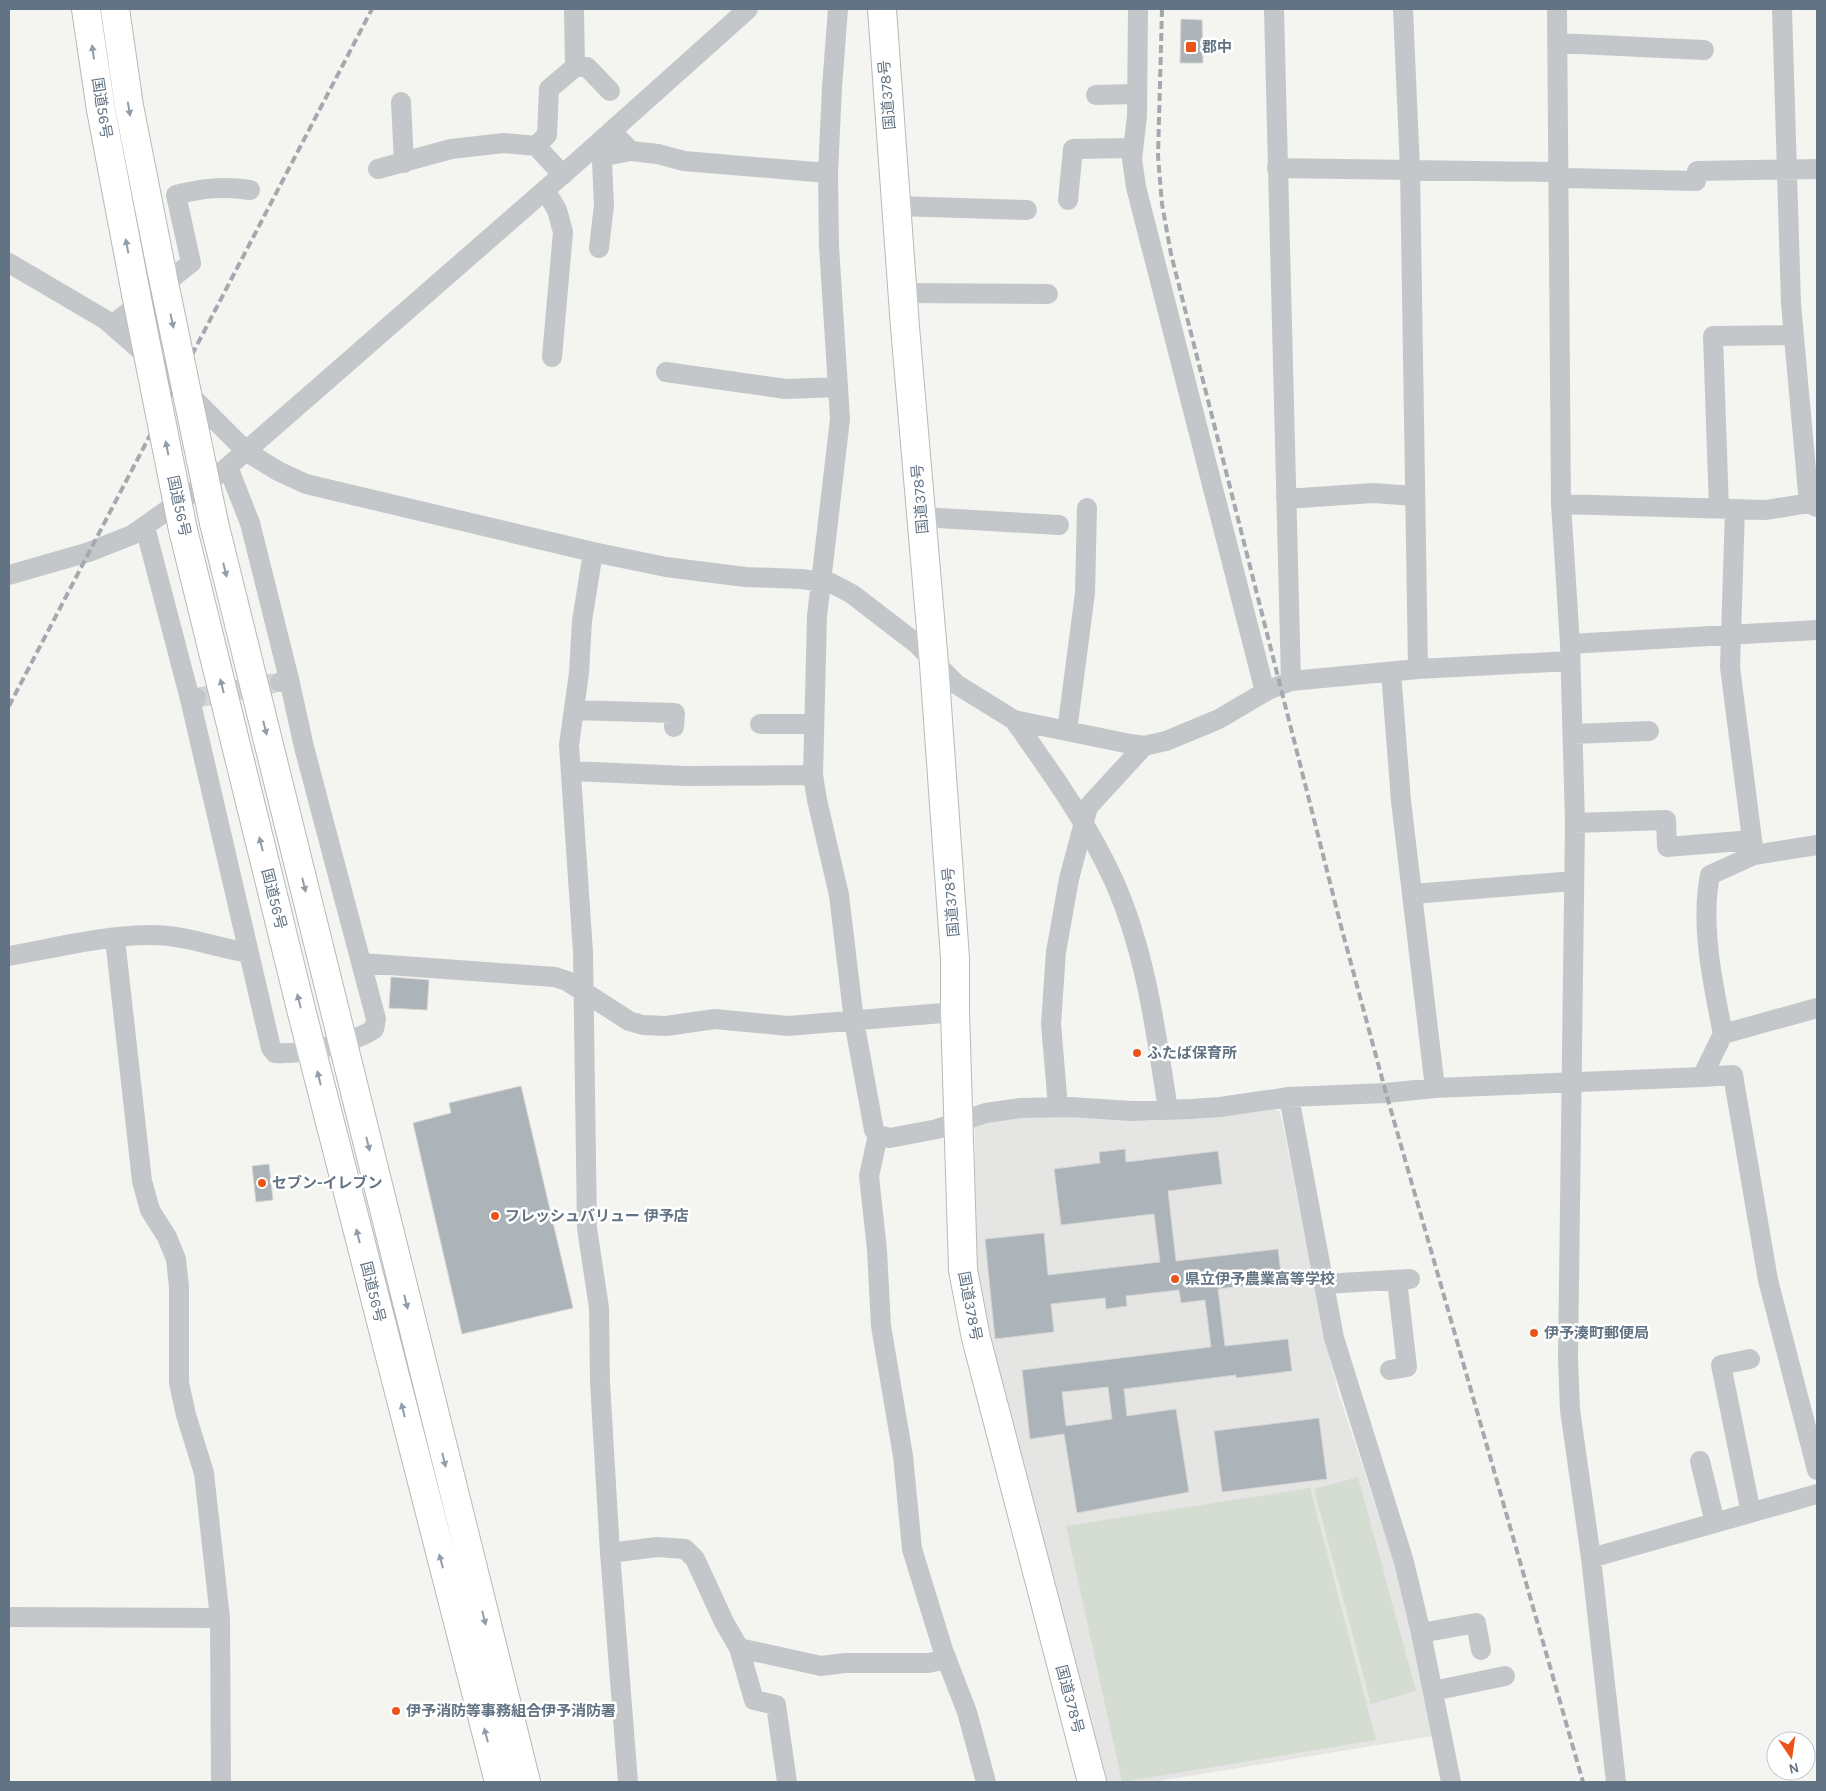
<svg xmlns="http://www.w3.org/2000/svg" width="1826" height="1791" font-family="Karla,'Noto Sans JP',sans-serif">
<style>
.built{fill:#e5e6e4}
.green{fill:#d5dcd1}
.building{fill:#acb3b9;stroke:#d5d6d3;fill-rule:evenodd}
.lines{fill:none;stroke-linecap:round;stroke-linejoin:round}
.minor-tunnel{stroke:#d0d4d5;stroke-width:20;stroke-dasharray:20 10;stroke-linecap:butt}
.trunk-casing{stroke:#b6b9bc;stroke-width:30}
.minor{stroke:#c4c7ca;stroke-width:20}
.trunk{stroke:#fff;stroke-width:28}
.rail{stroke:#a3a9af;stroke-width:4;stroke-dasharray:8 4;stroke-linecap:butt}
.trunk-bridge-casing{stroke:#b6b9bc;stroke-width:30;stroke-linecap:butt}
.trunk-bridge{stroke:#fff;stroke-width:28}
.oneway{fill:#919da8}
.poi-dot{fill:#ec5319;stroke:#fff;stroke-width:2}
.labels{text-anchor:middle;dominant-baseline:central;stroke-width:5;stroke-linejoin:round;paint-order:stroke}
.poi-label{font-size:15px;font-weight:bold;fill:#627383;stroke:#fff;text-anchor:start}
.street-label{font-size:15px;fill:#627383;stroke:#fff}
</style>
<rect width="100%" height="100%" fill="#f4f5f0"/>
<!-- built -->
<path class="built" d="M 1272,1108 L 1279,1111 L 1282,1120 L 1325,1340 L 1339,1395 L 1403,1589 L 1433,1736 L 1153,1782 L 1103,1782 L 986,1334 L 978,1289 L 974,1240 L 975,1126 L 1002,1118 L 1053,1115 L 1152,1121 Z"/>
<!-- green -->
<path class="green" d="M 1358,1477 L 1416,1691 L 1371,1704 L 1314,1489 Z
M 1310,1488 L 1376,1740 L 1122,1782 L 1066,1526 Z"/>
<!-- building -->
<path class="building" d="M 1181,19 L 1202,20 L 1203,63 L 1180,63 Z
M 391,977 L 429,980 L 427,1010 L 389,1008 Z
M 521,1086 L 573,1308 L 462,1334 L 413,1123 L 451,1113 L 449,1103 Z
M 1125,1149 L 1126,1162 L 1218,1151 L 1222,1184 L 1168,1191 L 1176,1261 L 1278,1249 L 1282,1281 L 1218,1289 L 1225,1346 L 1288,1339 L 1292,1371 L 1236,1378 L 1236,1375 L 1124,1389 L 1127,1416 L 1176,1409 L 1189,1492 L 1077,1513 L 1064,1434 L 1030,1439 L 1022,1370 L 1211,1347 L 1205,1300 L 1181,1303 L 1179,1290 L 1126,1296 L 1127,1306 L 1106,1309 L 1105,1298 L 1051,1304 L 1054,1332 L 995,1339 L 985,1239 L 1044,1233 L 1048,1275 L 1160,1262 L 1154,1214 L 1061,1225 L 1054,1169 L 1100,1163 L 1099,1152 ZM 1108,1387 L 1112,1419 L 1066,1426 L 1062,1392 Z
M 269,1164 L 273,1200 L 256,1202 L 252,1166 Z
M 1319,1418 L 1327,1479 L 1222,1492 L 1214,1431 Z"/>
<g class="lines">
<!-- minor-tunnel -->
<path class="minor-tunnel" d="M 196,698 L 280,682"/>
<defs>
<path id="trunk" d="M 86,9 L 101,110 L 136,294
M 115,9 L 129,106 L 162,273
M 882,9 L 905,327 L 934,664 L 955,958 L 955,1012 L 963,1270 L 976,1338 L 1092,1782
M 214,523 L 526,1782
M 183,530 L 302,1013 L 499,1782"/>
</defs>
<!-- trunk casing -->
<use href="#trunk" class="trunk-casing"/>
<!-- minor -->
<path class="minor" d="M 574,9 L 575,67
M 838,9 L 832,87 L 828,173 L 829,246 L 840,419 L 817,616 L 813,775 L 817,800 L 839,895 L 854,1021 L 874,1130 L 878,1135 L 890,1138 L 937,1129 L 986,1113 L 1020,1108 L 1070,1107 L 1131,1111 L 1191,1109 L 1220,1107 L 1289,1097 L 1386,1093 L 1435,1088 L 1702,1077 L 1723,1034 L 1817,1008
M 1138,9 L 1137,116 L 1132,159 L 1136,187 L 1265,692
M 1274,9 L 1291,681
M 1403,9 L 1410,169 L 1418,669
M 1557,9 L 1561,504 L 1570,644 L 1575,823 L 1568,1359 L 1570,1410 L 1591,1558 L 1616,1782
M 1782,9 L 1791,304 L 1809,503
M 1557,43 L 1704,50
M 1096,95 L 1137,94
M 401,102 L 404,163
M 611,131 L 631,151 L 658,154 L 684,161 L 828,173
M 536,146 L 547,135 L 549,89 L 575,67 L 587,67 L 610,91
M 1277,168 L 1551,172 L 1566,178 L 1696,181 L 1697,171 L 1817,169
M 378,169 L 451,149 L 504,143 L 536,146 L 563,175
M 545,190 L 557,210 L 563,232 L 552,357
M 1068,200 L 1073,149 L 1132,148
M 896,206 L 1027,210
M 599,248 L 604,205 L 602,162 L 605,156 L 631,151
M 9,263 L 106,320 L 178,383 L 247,452 L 278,471 L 306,484 L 593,552 L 666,567 L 745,577 L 801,579 L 831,583 L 852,594 L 917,644 L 956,684 L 1014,720 L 1130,744 L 1144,746 L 1166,741 L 1219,719 L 1268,690 L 1291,681 L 1418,669 L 1570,661
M 902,293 L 1048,294
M 112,325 L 191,263 L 176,195 C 202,188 223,186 250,190
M 666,372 L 786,389 L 838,387
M 228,467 L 250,523 L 289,679
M 1286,499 L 1373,493 L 1414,496
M 1561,504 L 1766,510 L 1809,503 L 1817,507
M 1719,509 L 1713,336 L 1794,335
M 1735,509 L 1730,667 L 1754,855
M 921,517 L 1059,525
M 145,527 L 190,699
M 593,552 L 582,621 L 579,673 L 569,745 L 583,952 L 587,1228 L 599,1308 L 600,1382 L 610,1553 L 628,1782
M 9,575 L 89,552 L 132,535 L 223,471 L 577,162 L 748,9
M 1570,644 L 1817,630
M 1391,672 L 1401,801 L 1435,1088
M 196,698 L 190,699 L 271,1048 L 275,1053 C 299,1055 354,1043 374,1029 L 376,1019 L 304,747 L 289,679 L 280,682
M 574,710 L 675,713 L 674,727
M 1014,720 C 1050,771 1088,823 1114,881 C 1146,953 1156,1032 1168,1110
M 760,724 L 814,724
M 1067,731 L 1085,593 L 1087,508
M 1573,734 L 1649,731
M 571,771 L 686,776 L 813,775
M 1575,823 L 1666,820 L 1667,847 L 1752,840
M 1413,894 L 1574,881
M 115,939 L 142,1181 L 150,1210 L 167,1237 L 176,1259 L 179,1287 L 179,1383 L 186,1415 L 204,1473 L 220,1618 L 221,1782
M 9,956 C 55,948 105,935 152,935 C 185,935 217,948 249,953
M 361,963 L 555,977 L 567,981 L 629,1021 L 643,1025 L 666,1026 L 715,1019 L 788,1026 L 955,1012
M 1723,1034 C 1713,985 1700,924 1710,875 L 1754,855 L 1817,845
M 1702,1077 L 1733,1075 L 1768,1280 L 1817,1470
M 1289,1097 L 1334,1338 L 1404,1562 L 1421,1633 L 1451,1782
M 1058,1107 L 1051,1024 L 1056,952 L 1069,879 L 1088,807 L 1144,746
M 878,1135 L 869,1176 L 877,1250 L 881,1326 L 903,1456 L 912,1549 L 943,1650 L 967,1712 L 986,1782
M 1323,1284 L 1410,1279
M 1750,1359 L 1721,1365 L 1751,1513
M 1390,1370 L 1407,1367 L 1397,1280
M 1700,1461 L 1715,1523
M 610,1553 L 657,1547 L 685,1549 L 695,1559 L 724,1622 L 739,1648 L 821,1666 L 845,1663 L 928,1663 L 947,1659
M 1591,1558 L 1817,1494
M 9,1617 L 220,1618
M 1421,1633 L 1476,1623 L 1481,1650
M 739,1648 L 754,1700 L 776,1705 L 787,1782
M 1433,1691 L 1505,1676"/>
<!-- trunk -->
<use href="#trunk" class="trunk"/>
<!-- rail -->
<path class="rail" d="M 1162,9 L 1158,156 L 1162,204 L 1171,254 L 1342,930 L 1386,1093 L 1583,1782
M 9,706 L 372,9"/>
<defs>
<path id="trunk-bridge" d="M 162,273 L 214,523
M 136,294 L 183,530"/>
</defs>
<!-- trunk-bridge casing -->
<use href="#trunk-bridge" class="trunk-bridge-casing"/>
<!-- trunk-bridge -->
<use href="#trunk-bridge" class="trunk-bridge"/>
</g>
<!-- one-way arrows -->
<defs><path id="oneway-solid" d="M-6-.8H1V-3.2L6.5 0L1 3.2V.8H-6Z" transform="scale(1.25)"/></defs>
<g class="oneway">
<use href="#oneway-solid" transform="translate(93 52) rotate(-98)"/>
<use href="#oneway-solid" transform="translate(129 109) rotate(80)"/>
<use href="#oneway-solid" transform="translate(127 246) rotate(-101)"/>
<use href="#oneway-solid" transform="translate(172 321) rotate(78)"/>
<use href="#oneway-solid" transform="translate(167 448) rotate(-101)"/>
<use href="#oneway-solid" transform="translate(225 570) rotate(76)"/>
<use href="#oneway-solid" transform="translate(222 686) rotate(-104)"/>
<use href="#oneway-solid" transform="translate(265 728) rotate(76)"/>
<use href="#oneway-solid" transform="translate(261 844) rotate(-104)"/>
<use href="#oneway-solid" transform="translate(304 885) rotate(76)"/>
<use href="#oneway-solid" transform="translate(299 1001) rotate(-104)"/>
<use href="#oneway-solid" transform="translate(319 1078) rotate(-104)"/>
<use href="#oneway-solid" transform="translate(368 1144) rotate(76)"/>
<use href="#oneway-solid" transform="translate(358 1236) rotate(-104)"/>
<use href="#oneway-solid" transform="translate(406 1302) rotate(76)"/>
<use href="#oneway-solid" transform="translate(403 1410) rotate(-104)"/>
<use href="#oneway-solid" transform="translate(444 1460) rotate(76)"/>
<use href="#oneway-solid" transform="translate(441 1561) rotate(-105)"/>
<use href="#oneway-solid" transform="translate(484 1618) rotate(76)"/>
<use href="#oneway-solid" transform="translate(486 1735) rotate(-105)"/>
</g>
<!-- markers -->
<g class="poi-dot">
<rect x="1185" y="41" width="12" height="12" rx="2.5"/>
<circle cx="1137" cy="1053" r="5"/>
<circle cx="262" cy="1183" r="5"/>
<circle cx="495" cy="1216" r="5"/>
<circle cx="1175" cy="1279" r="5"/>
<circle cx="1534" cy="1333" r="5"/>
<circle cx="396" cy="1711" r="5"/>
</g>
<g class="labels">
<!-- poi labels -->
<g class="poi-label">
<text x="1202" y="47">郡中</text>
<text x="1147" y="1053">ふたば保育所</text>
<text x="272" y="1183">セブン-イレブン</text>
<text x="505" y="1216">フレッシュバリュー 伊予店</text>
<text x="1185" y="1279">県立伊予農業高等学校</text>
<text x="1544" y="1333">伊予湊町郵便局</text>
<text x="406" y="1711">伊予消防等事務組合伊予消防署</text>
</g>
<!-- street labels -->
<g class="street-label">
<text transform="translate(887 95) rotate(-95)">国道378号</text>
<text transform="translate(102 108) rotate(81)">国道56号</text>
<text transform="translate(920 499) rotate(-95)">国道378号</text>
<text transform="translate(179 506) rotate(78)">国道56号</text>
<text transform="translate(274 899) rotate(76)">国道56号</text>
<text transform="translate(951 902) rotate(-95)">国道378号</text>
<text transform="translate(373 1292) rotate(76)">国道56号</text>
<text transform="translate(970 1306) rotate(79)">国道378号</text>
<text transform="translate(1070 1699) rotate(75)">国道378号</text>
</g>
</g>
<!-- border -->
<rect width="1826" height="1791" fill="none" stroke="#627383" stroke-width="20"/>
<!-- north arrow -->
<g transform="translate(1791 1756) rotate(167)"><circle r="24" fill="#ffffff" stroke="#c0c7cd"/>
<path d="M0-4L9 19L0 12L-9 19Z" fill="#ec5319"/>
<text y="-8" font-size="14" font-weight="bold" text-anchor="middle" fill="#627383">N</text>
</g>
</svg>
